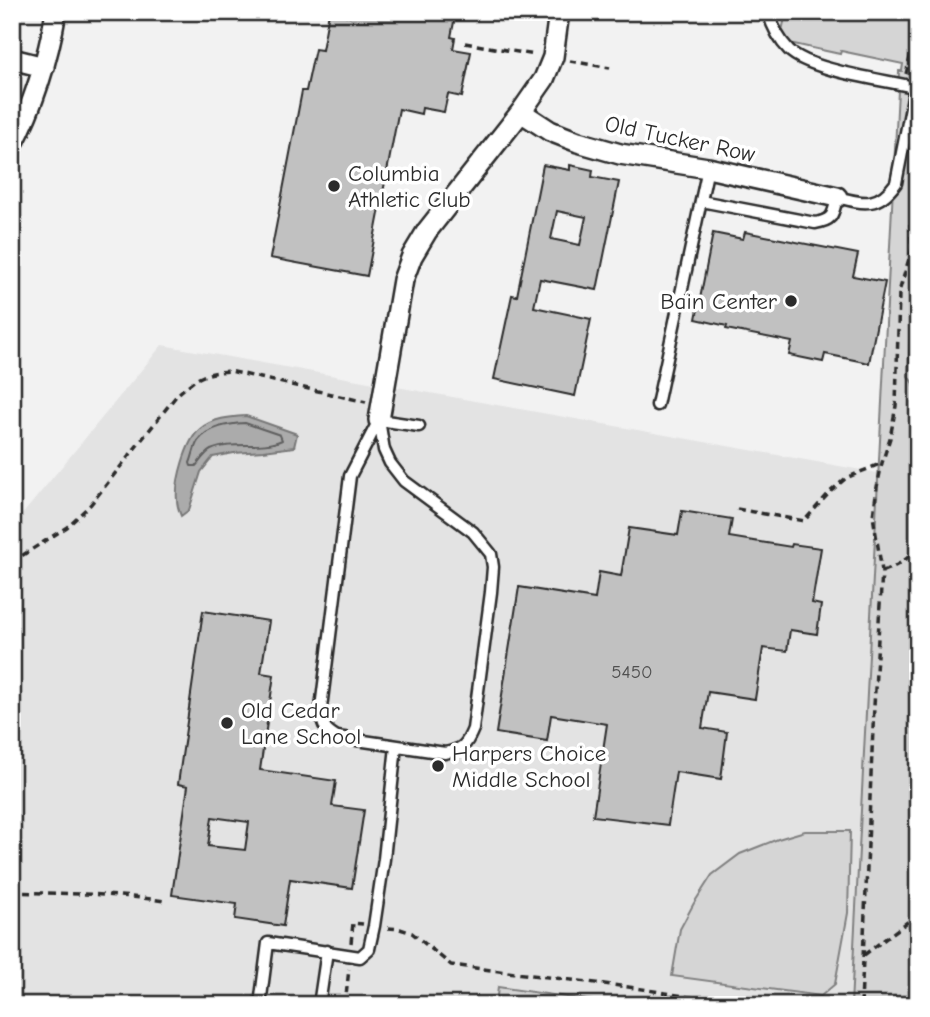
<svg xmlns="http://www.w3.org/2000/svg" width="930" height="1017" font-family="'Comic Neue',sans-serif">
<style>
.built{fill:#e3e3e3}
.green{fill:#d5d5d5;stroke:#808080;stroke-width:2}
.water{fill:#ababab;stroke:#787878;stroke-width:2}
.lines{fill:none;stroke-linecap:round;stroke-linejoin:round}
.shore{stroke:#5e5e5e;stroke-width:2}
.building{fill:#c1c1c1;stroke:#2b2b2b;stroke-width:2;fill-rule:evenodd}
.lane-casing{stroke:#2b2b2b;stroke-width:15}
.street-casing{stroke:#2b2b2b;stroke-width:24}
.path{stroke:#2b2b2b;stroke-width:3.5;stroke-dasharray:7 5;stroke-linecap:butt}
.lane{stroke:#fff;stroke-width:10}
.street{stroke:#fff;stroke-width:19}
.poi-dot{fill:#2b2b2b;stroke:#fff;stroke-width:2.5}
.labels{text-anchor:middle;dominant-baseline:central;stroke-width:7;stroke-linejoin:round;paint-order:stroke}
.number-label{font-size:19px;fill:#505050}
.street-label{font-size:23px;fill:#2b2b2b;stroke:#fff}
.poi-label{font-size:23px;fill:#2b2b2b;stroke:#fff;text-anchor:start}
</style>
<rect width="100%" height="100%" fill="#f2f2f2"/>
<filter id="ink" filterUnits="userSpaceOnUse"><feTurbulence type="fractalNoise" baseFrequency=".0143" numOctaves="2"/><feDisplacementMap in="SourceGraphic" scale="14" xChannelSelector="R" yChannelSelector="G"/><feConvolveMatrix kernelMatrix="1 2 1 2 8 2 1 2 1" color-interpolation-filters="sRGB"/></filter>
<g filter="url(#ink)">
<!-- built -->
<path class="built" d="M 918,181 L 918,391 L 908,376 Z
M 162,345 L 878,473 L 851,1005 L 12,1005 L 12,527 Z"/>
<!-- green -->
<path class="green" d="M 786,12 L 918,12 L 918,181 L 908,376 L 918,391 L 918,1005 L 851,1005 L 899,71 L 902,71 L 903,64 L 841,51 L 840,54 L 780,41 Z
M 805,831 L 850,831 L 848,913 L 835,984 L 821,996 L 672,976 L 680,929 L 694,903 L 712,875 L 740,854 L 778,839 Z
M 498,987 L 621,1005 L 496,1005 Z"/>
<!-- water -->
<path class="water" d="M 246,416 L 297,434 L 294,447 L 263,451 L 234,453 L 213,457 L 201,472 L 189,510 L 181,516 C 179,511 177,505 177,500 C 175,482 186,441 200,429 C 213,418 230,417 246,416 Z"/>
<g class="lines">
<!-- shore -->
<path class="shore" d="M 245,423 L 280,435 L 282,440 C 261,450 233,440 211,450 C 205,453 200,461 196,466 L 191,466 L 190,463 C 193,456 194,447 198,441 C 209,426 229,424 245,423 Z"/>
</g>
<!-- building -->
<path class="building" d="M 329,12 L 350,16 L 351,12 L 456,12 L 451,37 L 455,38 L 453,49 L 471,52 L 462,97 L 448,94 L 444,112 L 422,108 L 421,114 L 399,109 L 367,276 L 270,258 L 302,91 L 306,91 L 315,49 L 322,50 Z
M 543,165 L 570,170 L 570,165 L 593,170 L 592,177 L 619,182 L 597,290 L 540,279 L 534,307 L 591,319 L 575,396 L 494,379 L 512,295 L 517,296 ZM 557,211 L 586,217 L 580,245 L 551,239 Z
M 745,232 L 858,254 L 853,276 L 885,282 L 869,363 L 825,354 L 823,362 L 789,355 L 792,342 L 726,329 L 727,326 L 696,319 L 713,233 L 743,239 Z
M 682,511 L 732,519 L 729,537 L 791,547 L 792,544 L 821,548 L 812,603 L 821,605 L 817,634 L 790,630 L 787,651 L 763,648 L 755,699 L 708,692 L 702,728 L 727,732 L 721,779 L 676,772 L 668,825 L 593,816 L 607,724 L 551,715 L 547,741 L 496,733 L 519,587 L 595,599 L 599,572 L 621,576 L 629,528 L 678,535 Z
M 203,611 L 269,621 L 261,673 L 274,675 L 260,770 L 336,781 L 332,806 L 364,810 L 352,888 L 290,879 L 283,926 L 235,919 L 237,904 L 172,895 L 188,786 L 178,784 ZM 212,817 L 249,822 L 245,850 L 208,846 Z"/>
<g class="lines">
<defs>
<path id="lane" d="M 768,12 C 772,25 779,40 789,50 C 810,71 886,80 918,88
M 701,201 L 815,223 C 834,220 833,214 837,197 C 864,204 878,208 896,183 L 915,87
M 657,405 L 708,168
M 379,420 L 384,450 L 390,463 L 404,481 L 473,532 L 491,554 L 493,567 L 491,592 L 473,729 C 466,746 463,749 445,753 L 337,737 C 323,729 322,724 321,708 L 350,476 Z
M 379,420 L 419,426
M 260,1005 L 268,943 L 360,957 L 369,949 L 374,926 L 384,859 L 396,746
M 319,1005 L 327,951"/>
<path id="street" d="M 12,59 L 44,67
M 521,112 L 550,131 L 578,142 L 620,154 L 708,168 L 837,197
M 12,146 C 34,104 48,59 56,12
M 379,420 L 403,280 L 412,256 L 427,231 L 521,112 L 544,79 L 553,57 L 559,12"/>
</defs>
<!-- lane casing -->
<use href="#lane" class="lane-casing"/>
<!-- street casing -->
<use href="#street" class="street-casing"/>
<!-- path -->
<path class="path" d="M 465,43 L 535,55
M 570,61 L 610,68
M 906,74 L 918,25
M 737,509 L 804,521 L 830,492 L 846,478 L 882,463
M 12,562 L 67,527 L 91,504 L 177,395 C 197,377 203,373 230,371 L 366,402
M 883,571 C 898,566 908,559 918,547
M 12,892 C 63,894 114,893 164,901
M 388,928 L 400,929 L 412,933 L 451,965 L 636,988 L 737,1005
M 351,943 L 353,923 L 363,924
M 864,955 L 918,914
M 345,1005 L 349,969
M 861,1005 L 874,706 L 882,571 L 873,516 L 877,487 L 882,463 L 890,438 L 896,406 L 899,292 L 912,249 L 910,223"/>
<!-- lane -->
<use href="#lane" class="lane"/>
<!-- street -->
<use href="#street" class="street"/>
</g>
</g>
<!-- markers -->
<g class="poi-dot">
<circle cx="334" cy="186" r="7"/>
<circle cx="791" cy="301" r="7"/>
<circle cx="227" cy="723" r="7"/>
<circle cx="438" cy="766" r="7"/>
</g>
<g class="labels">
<!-- number labels -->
<g class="number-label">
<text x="632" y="672">5450</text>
</g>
<!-- street labels -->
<g class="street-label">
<text transform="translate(680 139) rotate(12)">Old Tucker Row</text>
</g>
<!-- poi labels -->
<g class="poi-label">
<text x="348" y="173">Columbia<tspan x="348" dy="26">Athletic Club</tspan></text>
<text x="777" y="301" text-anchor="end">Bain Center</text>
<text x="241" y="710">Old Cedar<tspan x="241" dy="26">Lane School</tspan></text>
<text x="452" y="753">Harpers Choice<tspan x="452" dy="26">Middle School</tspan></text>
</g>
</g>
<!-- margin -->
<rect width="930" height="1017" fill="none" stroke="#fff" stroke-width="42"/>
<rect x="21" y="21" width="888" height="975" fill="none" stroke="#2b2b2b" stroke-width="2.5" filter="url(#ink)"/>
</svg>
